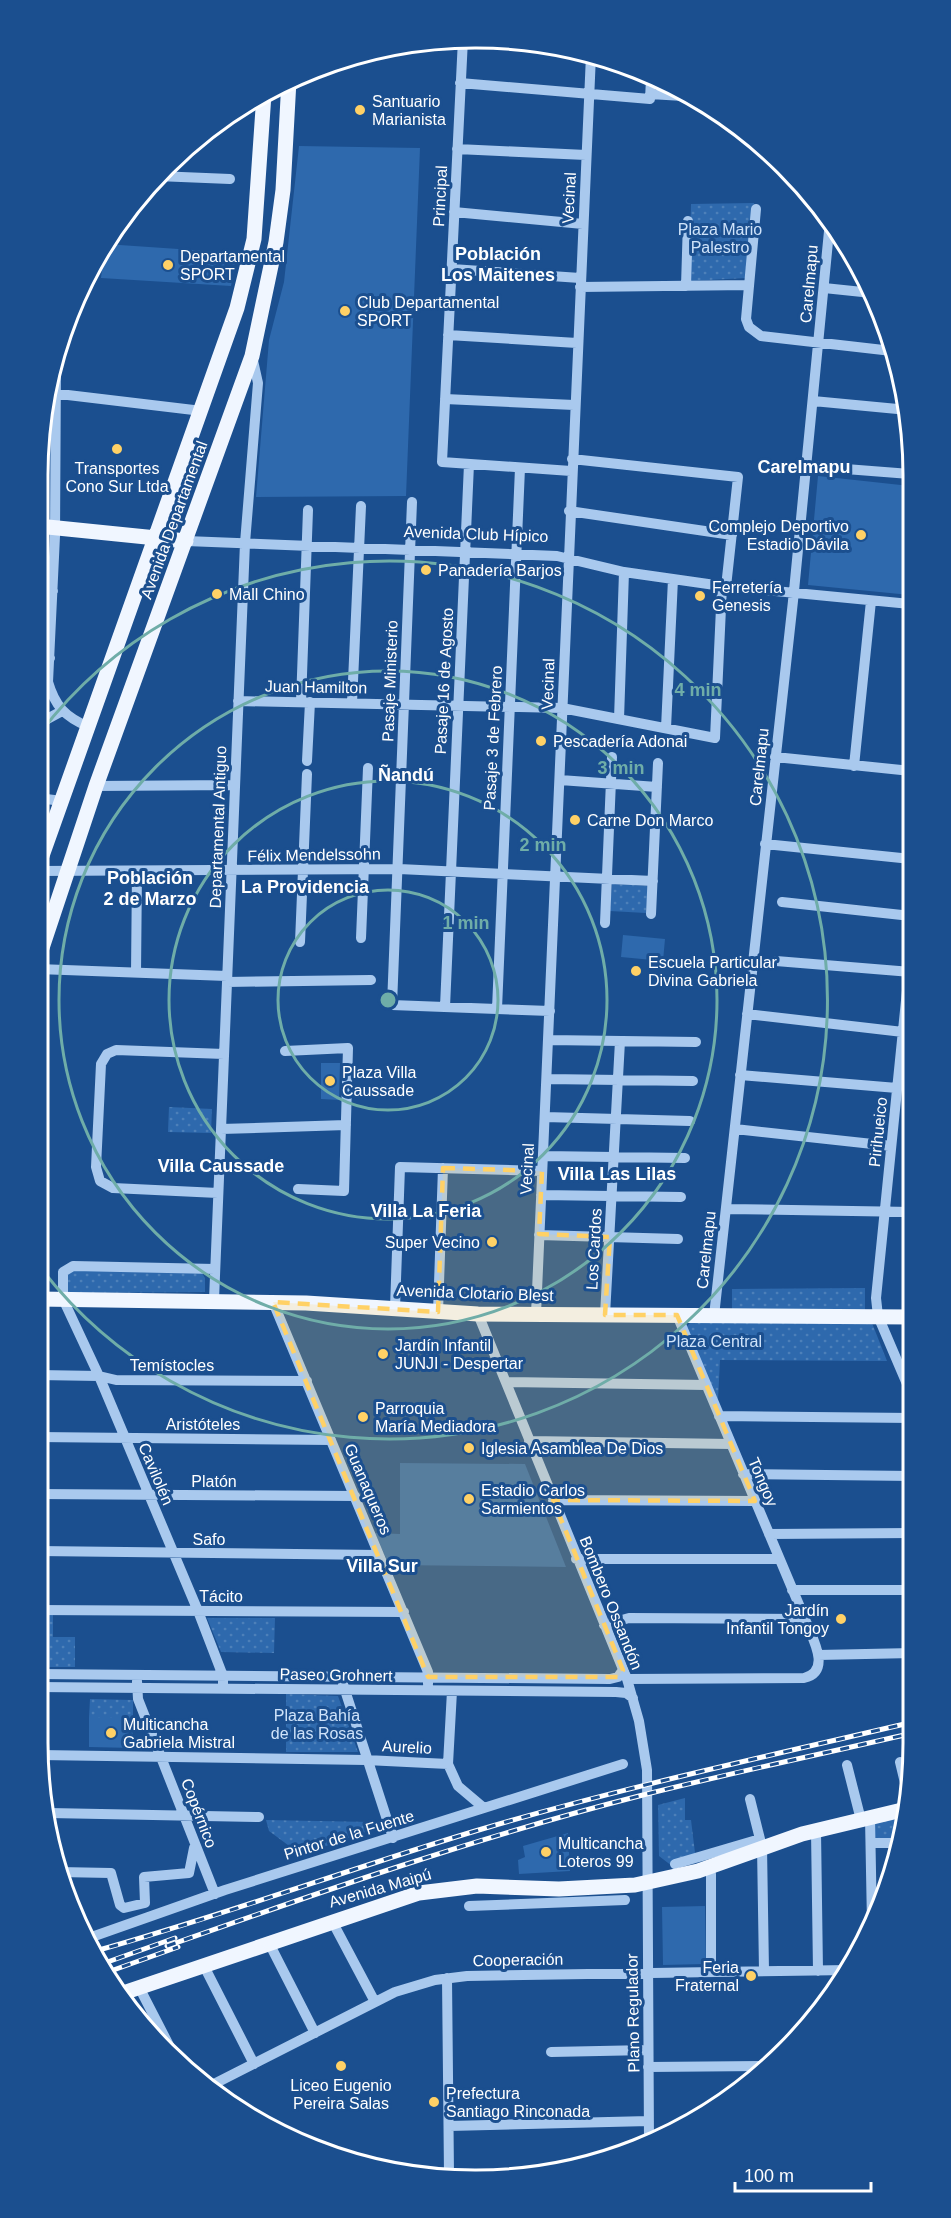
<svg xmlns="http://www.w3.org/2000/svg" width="951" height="2218" font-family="Helvetica,sans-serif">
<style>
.grass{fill:url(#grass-dots)}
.garden{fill:#2e69ad}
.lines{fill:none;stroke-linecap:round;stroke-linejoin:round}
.minor{stroke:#a9c9ee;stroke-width:10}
.major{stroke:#f0f6ff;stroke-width:15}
.rail-casing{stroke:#fff;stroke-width:5}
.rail{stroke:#1b4f8f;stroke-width:3;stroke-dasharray:9;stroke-linecap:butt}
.marked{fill:#ffd166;fill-opacity:0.2;stroke:#ffd166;stroke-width:4.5;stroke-dasharray:12 8;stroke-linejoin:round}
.ring{fill:none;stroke:#6fada8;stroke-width:3}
.poi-dot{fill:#ffd166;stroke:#1b4f8f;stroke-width:2}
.labels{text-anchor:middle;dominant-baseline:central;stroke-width:6;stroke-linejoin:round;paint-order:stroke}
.poi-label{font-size:16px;fill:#fff;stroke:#1b4f8f;text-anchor:start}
.street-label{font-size:16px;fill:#fff;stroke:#1b4f8f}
.park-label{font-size:16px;fill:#cfe3fa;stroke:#1b4f8f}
.neighbourhood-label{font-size:18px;font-weight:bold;fill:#fff;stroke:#1b4f8f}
.rim{fill:none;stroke:#fff;stroke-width:3}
.centre{fill:#6fada8;stroke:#1b4f8f;stroke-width:3}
.ring-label{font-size:18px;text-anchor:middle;font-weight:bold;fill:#6fada8;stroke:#1b4f8f;stroke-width:6;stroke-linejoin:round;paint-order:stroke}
</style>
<defs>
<pattern id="grass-dots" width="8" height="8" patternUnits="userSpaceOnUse" patternTransform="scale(1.5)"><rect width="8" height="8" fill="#2e69ad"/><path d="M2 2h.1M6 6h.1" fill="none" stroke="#4d80b9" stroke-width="1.8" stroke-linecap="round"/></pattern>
</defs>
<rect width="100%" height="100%" fill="#1b4f8f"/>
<!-- grass -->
<path class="grass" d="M 754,203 L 747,278 L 689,281 L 691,204 Z
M 612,884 L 648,886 L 646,913 L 610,911 Z
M 169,1107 L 212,1109 L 211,1133 L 168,1132 Z
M 63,1270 L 202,1273 L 205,1278 L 205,1292 L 64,1293 Z
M 865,1288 L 865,1310 L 732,1311 L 732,1289 Z
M 691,1322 L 872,1323 L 887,1361 L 720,1360 L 718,1400 L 686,1327 Z
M 38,1611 L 53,1611 L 53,1637 L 75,1637 L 75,1667 L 38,1667 Z
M 207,1618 L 275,1618 L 274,1653 L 221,1652 Z
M 286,1694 L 338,1696 L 358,1752 L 286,1752 Z
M 90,1699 L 133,1700 L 133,1718 L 89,1718 Z
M 685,1798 L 685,1820 L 691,1820 L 696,1861 L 672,1866 L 659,1856 L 658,1805 Z
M 901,1816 L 897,1840 L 874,1841 L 874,1822 Z
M 266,1820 L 371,1822 L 374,1829 L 312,1851 L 296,1851 L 269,1831 Z"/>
<!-- garden -->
<path class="garden" d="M 299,146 L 420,148 L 406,496 L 256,497 L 269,340 L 284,282 Z
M 105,244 L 237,253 L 231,286 L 101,278 Z
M 818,476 L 910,486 L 910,595 L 808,585 Z
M 623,935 L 665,939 L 663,961 L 621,957 Z
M 321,1063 L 340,1063 L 339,1100 L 321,1099 Z
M 400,1463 L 525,1464 L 566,1567 L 389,1565 L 375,1533 L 400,1534 Z
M 89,1718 L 133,1718 L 133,1748 L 89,1747 Z
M 568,1833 L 570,1871 L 519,1874 L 518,1860 L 525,1857 L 523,1846 Z
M 705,1906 L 706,1964 L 663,1965 L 662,1907 Z"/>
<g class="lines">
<!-- minor -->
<path class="minor" d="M 463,39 L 442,462 L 571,471
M 460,83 L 650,99 L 651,79
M 650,94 L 683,96
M 457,149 L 586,155
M 157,176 L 230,179
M 756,209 L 746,319 L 749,327 L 761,336 L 892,351
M 454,212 L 583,224
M 452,269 L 580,278
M 686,286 L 688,221
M 580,287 L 749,285
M 824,288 L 872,293
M 448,335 L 577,343
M 56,363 L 55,536 L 48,682 C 55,706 65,717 89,727
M 51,393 L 202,411
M 445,399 L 574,405
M 813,401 L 908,410
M 572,459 L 738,477 L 726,587
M 807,466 L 910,474
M 412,502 L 392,1005 L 550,1011
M 569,511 L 732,535
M 186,541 L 557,556 L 624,572 L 722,586 L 910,604
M 38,591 L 53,591
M 38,659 L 50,658
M 238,701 L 562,708 L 715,738 L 722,586
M 301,702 L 308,510
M 352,703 L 361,506
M 619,719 L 624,572
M 38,724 L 62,711
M 666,728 L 673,579
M 775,757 L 911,771
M 307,761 L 310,702
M 854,766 L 871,601
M 560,780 L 657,787
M 96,786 L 235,785
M 38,798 L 62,801
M 765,844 L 911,859
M 38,871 L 399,869 L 653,881
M 782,902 L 911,916
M 651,914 L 658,763
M 605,923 L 612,757
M 361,938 L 368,768
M 300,942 L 307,774
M 911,951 L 876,1298 L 878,1316 L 913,1398
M 776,961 L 911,972
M 38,969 L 227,976
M 136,973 L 137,871
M 227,982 L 371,980
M 445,1007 L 469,464
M 497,1009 L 520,468
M 747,1014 L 903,1032
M 548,1040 L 696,1042
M 285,1051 L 348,1048 L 344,1191 L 298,1189
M 740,1075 L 897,1088
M 547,1079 L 693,1081
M 545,1117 L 690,1121
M 221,1129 L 346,1125
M 735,1129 L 891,1146
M 543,1156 L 685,1158
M 218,1193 L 113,1188 L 100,1181 L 96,1167 L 101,1064 L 107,1054 L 116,1050 L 224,1054
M 541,1195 L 681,1197
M 726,1209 L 912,1212
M 539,1235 L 678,1239
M 215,1269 L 73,1266 L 63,1272 L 63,1299 L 99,1376 L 198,1611 L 223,1676 L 223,1688
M 214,1300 L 245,543 L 258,383 L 252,356
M 273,1302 L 428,1672 L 428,1684
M 395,1308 L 400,1167 L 542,1171
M 438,1312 L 443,1168
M 478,1314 L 627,1679 L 639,1721 L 647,1770 L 649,2142
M 536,1314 L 591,55
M 605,1315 L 620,1041
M 714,1316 L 793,601 L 830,221
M 38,1375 L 99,1376 L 116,1380 L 307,1381
M 506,1382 L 706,1385
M 719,1416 L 913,1418
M 38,1437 L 331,1440
M 529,1441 L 731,1444
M 743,1474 L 913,1476
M 38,1494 L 355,1496
M 553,1500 L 755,1501
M 769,1534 L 913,1533
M 38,1551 L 379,1555
M 576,1559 L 779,1559
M 792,1590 L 913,1590
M 38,1610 L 404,1612
M 604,1625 L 629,1618 L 805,1619
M 818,1655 L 913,1653
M 38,1674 L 610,1679 L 618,1677 L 623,1670
M 627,1679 L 804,1678 C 833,1671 811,1636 805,1619 L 677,1315
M 137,1681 L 138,1699 L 215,1894
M 343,1684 L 393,1838
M 38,1687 L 616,1692 L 626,1693 L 633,1698
M 452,1691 L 448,1764 L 458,1786 L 484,1808
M 40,1755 L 366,1760 L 448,1764
M 900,1762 L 906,1787
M 847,1765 L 861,1820
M 750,1799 L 762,1847 L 764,1971
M 49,1813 L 259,1817
M 870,1818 L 872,1924
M 816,1831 L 818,1971
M 871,1843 L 897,1843
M 675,1864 L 760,1839
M 59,1872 L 111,1873 L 120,1905 L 124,1908 L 145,1903 L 144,1877 L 189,1873 L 194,1848
M 711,1874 L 711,1971
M 469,1906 L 625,1900
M 332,1921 L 375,2002
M 86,1939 L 225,1890 L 623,1764
M 269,1943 L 315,2033
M 204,1966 L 254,2064
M 447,1978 L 449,2174
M 139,1987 L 173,2053
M 551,2052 L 648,2050
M 648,2067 L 762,2066
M 212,2085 L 395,1992 L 435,1980 L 467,1976 L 849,1970
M 449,2126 L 649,2121"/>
<!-- major -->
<path class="major" d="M 38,526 L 186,541
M 38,867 L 237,308 L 254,239 L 264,94
M 38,960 L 96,786 L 252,356 L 276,242 L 283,190 L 289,80
M 38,1299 L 306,1303 L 478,1314 L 912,1317
M 120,1994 L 419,1893 L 477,1886 L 559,1889 L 635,1885 L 698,1871 L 802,1834 L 902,1810"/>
<defs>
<path id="rail" d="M 167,1946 C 323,1891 478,1837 639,1796 C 730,1773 822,1754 913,1733
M 92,1952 C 223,1916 351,1868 482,1829 C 624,1787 769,1756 913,1722
M 99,1965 L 175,1938
M 105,1973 L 178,1947"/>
</defs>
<!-- rail casing -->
<use href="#rail" class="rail-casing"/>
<!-- rail -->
<use href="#rail" class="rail"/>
</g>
<!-- marked area -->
<path class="marked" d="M 443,1168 L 542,1171 L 539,1234 L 610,1237 L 605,1315 L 677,1315 L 755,1501 L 553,1500 L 623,1670 L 618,1677 L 428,1677 L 273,1302 L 438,1312 Z"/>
<!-- distance rings -->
<g class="ring">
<circle cx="388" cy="1000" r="110"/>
<circle cx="388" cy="1000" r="219"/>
<circle cx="388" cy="1000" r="329"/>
<path d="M40 733A439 439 0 1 1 40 1267"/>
</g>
<!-- markers -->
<g class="poi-dot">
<circle cx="360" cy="110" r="6"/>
<circle cx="168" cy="265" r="6"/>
<circle cx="345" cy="311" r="6"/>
<circle cx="117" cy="449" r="6"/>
<circle cx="861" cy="535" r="6"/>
<circle cx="426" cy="570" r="6"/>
<circle cx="217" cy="594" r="6"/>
<circle cx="700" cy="596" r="6"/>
<circle cx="541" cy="741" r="6"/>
<circle cx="575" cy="820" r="6"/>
<circle cx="636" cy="971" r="6"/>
<circle cx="330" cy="1081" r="6"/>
<circle cx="492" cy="1242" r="6"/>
<circle cx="383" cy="1354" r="6"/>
<circle cx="363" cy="1417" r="6"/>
<circle cx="469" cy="1448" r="6"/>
<circle cx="469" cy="1499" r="6"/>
<circle cx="841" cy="1619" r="6"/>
<circle cx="111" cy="1733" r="6"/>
<circle cx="546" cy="1852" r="6"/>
<circle cx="751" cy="1976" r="6"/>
<circle cx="341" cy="2066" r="6"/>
<circle cx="434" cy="2102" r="6"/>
</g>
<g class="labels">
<!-- poi labels -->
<g class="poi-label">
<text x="372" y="101">Santuario<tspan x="372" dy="18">Marianista</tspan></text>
<text x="180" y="256">Departamental<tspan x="180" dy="18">SPORT</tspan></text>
<text x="357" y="302">Club Departamental<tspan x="357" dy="18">SPORT</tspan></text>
<text x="117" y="468" text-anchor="middle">Transportes<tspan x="117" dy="18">Cono Sur Ltda</tspan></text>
<text x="849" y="526" text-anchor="end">Complejo Deportivo<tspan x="849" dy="18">Estadio Dávila</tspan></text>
<text x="438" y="570">Panadería Barjos</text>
<text x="712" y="587">Ferretería<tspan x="712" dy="18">Genesis</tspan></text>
<text x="229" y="594">Mall Chino</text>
<text x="553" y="741">Pescadería Adonai</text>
<text x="587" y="820">Carne Don Marco</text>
<text x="648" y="962">Escuela Particular<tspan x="648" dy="18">Divina Gabriela</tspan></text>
<text x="342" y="1072">Plaza Villa<tspan x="342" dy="18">Caussade</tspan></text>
<text x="480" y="1242" text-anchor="end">Super Vecino</text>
<text x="395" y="1345">Jardín Infantil<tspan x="395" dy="18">JUNJI - Despertar</tspan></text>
<text x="375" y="1408">Parroquia<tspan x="375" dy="18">María Mediadora</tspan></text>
<text x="481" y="1448">Iglesia Asamblea De Dios</text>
<text x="481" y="1490">Estadio Carlos<tspan x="481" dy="18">Sarmientos</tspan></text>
<text x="829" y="1610" text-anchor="end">Jardín<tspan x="829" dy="18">Infantil Tongoy</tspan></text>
<text x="123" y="1724">Multicancha<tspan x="123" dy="18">Gabriela Mistral</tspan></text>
<text x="558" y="1843">Multicancha<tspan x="558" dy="18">Loteros 99</tspan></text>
<text x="739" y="1967" text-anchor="end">Feria<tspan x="739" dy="18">Fraternal</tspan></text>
<text x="341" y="2085" text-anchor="middle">Liceo Eugenio<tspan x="341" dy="18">Pereira Salas</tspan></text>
<text x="446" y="2093">Prefectura<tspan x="446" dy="18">Santiago Rinconada</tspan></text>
</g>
<!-- street labels -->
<g class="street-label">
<text transform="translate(440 196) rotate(-87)">Principal</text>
<text transform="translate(569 198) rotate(-87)">Vecinal</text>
<text transform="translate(809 284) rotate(-85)">Carelmapu</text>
<text transform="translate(174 520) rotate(-70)">Avenida Departamental</text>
<text transform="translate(476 534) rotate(2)">Avenida Club Hípico</text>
<text transform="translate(390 681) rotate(-88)">Pasaje Ministerio</text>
<text transform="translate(444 681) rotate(-87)">Pasaje 16 de Agosto</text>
<text transform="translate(548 684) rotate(-88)">Vecinal</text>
<text transform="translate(316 687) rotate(1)">Juan Hamilton</text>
<text transform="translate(493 738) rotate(-87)">Pasaje 3 de Febrero</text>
<text transform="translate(759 767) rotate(-84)">Carelmapu</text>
<text transform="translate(218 827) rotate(-88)">Departamental Antiguo</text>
<text transform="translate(314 855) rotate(-1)">Félix Mendelssohn</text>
<text transform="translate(878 1132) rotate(-84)">Pirihueico</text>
<text transform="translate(527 1169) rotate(-87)">Vecinal</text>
<text transform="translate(594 1249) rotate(-87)">Los Cardos</text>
<text transform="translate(706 1250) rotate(-84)">Carelmapu</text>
<text transform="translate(475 1293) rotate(2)">Avenida Clotario Blest</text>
<text x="172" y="1365">Temístocles</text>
<text x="203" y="1424">Aristóteles</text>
<text transform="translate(156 1474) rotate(67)">Cavilolén</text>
<text x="214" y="1481">Platón</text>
<text transform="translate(763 1482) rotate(67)">Tongoy</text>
<text transform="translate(368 1489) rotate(67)">Guanaqueros</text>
<text x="209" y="1539">Safo</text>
<text x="221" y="1596">Tácito</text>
<text transform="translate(611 1603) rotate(68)">Bombero Ossandón</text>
<text transform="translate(336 1675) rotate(1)">Paseo Grohnert</text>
<text transform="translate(407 1747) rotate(3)">Aurelio</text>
<text transform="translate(199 1813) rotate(69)">Copérnico</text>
<text transform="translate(349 1835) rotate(-17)">Pintor de la Fuente</text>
<text transform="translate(380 1888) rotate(-16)">Avenida Maipú</text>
<text transform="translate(518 1960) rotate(-1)">Cooperación</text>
<text transform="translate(633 2013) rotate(-91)">Plano Regulador</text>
</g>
<!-- park labels -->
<g class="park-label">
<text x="720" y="229">Plaza Mario<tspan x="720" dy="18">Palestro</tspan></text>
<text x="714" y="1341">Plaza Central</text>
<text x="317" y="1715">Plaza Bahía<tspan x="317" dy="18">de las Rosas</tspan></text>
</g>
<!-- neighbourhood labels -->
<g class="neighbourhood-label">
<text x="498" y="254">Población<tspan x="498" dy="21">Los Maitenes</tspan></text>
<text x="804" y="467">Carelmapu</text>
<text x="406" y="775">Ñandú</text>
<text x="150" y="878">Población<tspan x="150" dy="21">2 de Marzo</tspan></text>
<text x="305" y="887">La Providencia</text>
<text x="221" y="1166">Villa Caussade</text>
<text x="617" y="1174">Villa Las Lilas</text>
<text x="426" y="1211">Villa La Feria</text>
<text x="382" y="1566">Villa Sur</text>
</g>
</g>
<!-- crop -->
<path d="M0 0H951V2218H0ZM475 48H476A427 427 0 0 1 903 475V1743A427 427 0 0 1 476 2170H475A427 427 0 0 1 48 1743V475A427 427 0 0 1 475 48Z" fill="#1b4f8f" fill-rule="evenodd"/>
<path class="rim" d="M475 48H476A427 427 0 0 1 903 475V1743A427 427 0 0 1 476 2170H475A427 427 0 0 1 48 1743V475A427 427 0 0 1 475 48Z"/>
<circle cx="388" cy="1000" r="9" class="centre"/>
<g class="ring-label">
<text x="698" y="696">4 min</text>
<text x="621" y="774">3 min</text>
<text x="543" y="851">2 min</text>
<text x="466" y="929">1 min</text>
</g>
<!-- scale -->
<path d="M735 2182v9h136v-9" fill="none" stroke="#ffffff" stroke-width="3"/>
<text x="744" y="2182" font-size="18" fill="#ffffff" stroke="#1b4f8f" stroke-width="4.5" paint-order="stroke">100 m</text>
</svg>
